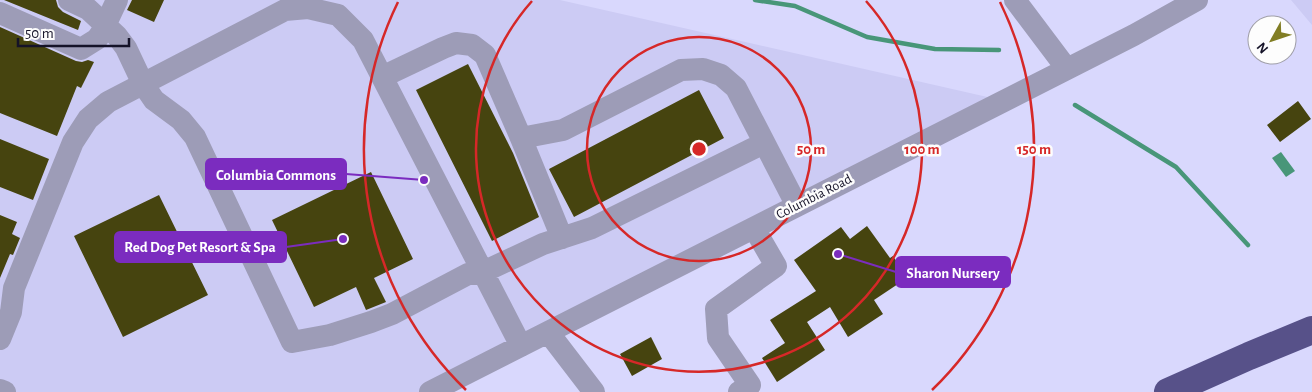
<svg xmlns="http://www.w3.org/2000/svg" width="1312" height="392" font-family="'Alegreya Sans',sans-serif">
<style>
.built{fill:#cccbf4}
.water{fill:#489679}
.lines{fill:none;stroke-linecap:round;stroke-linejoin:round}
.stream{stroke:#489679;stroke-width:4.5}
.building{fill:#46440f}
.minor{stroke:#9d9cb7;stroke-width:22}
.highway{stroke:#575189;stroke-width:28}
.ring{fill:none;stroke:#d62828;stroke-width:2.5}
.labels{text-anchor:middle;dominant-baseline:central;stroke-width:5;stroke-linejoin:round;paint-order:stroke}
.street-label{font-size:14px;fill:#151328;stroke:#fdfdfd}
.centre{fill:#d62828;stroke:#fdfdfd;stroke-width:2.5}
.ring-label{font-size:15px;text-anchor:middle;font-weight:bold;fill:#d62828;stroke:#fdfdfd;stroke-width:5;stroke-linejoin:round;paint-order:stroke}
.leader{fill:none;stroke:#7b2cbf;stroke-width:2}
.callout-dot{fill:#7b2cbf;stroke:#fdfdfd;stroke-width:2}
.callout{fill:#7b2cbf;stroke:#7b2cbf;stroke-width:2}
.callout-label{font-size:15px;text-anchor:middle;font-weight:bold;fill:#fff}
</style>
<rect width="100%" height="100%" fill="#d9d8fd"/>
<!-- built -->
<path class="built" d="M 0,0 L 560,0 L 1005,101 L 430,392 L 5,392 L 0,390 Z
M 1291,0 L 1312,0 L 1312,25 Z"/>
<!-- water -->
<path class="water" d="M 1281,152 L 1295,171 L 1286,177 L 1272,158 Z"/>
<g class="lines">
<!-- stream -->
<path class="stream" d="M 755,0 L 795,6 L 867,37 L 935,49 L 999,50
M 1075,105 L 1176,167 L 1248,245"/>
</g>
<!-- building -->
<path class="building" d="M 4,0 L 56,0 L 58,7 L 63,12 L 81,21 L 78,30 Z
M 132,0 L 164,0 L 154,22 L 127,10 Z
M 0,27 L 76,61 L 82,62 L 88,60 L 94,62 L 81,88 L 77,86 L 57,136 L 0,113 Z
M 468,64 L 513,153 L 539,217 L 492,241 L 416,90 Z
M 699,90 L 724,138 L 574,217 L 549,169 Z
M 1298,101 L 1311,119 L 1280,142 L 1267,125 Z
M 0,139 L 49,159 L 33,200 L 0,187 Z
M 371,172 L 413,259 L 374,278 L 386,302 L 366,310 L 356,287 L 314,307 L 272,220 Z
M 159,195 L 208,295 L 123,337 L 74,236 Z
M 0,215 L 17,222 L 12,234 L 20,238 L 13,255 L 10,254 L 0,278 Z
M 867,226 L 890,258 L 893,256 L 907,278 L 874,300 L 883,314 L 848,337 L 830,307 L 807,322 L 825,350 L 777,382 L 762,358 L 785,343 L 770,320 L 816,291 L 794,260 L 841,227 L 850,239 Z
M 651,337 L 662,359 L 632,376 L 620,354 Z"/>
<g class="lines">
<!-- minor -->
<path class="minor" d="M 69,0 L 88,9 L 117,36 L 126,48 L 143,84 L 154,100 L 181,120 L 195,137 L 292,342 L 330,335 L 371,322 L 392,314 L 468,274 L 483,272 L 543,244 L 592,228 L 764,143
M 1015,0 L 1067,69
M 0,13 L 81,49 L 97,39 L 102,32 L 117,0
M 382,77 L 443,48 L 456,43 L 472,45 L 485,55 L 521,138 L 563,130 L 681,70 L 703,69 L 721,75 L 736,88 L 797,206
M 521,138 L 562,238
M 548,332 L 594,392
M 0,339 L 11,312 L 14,288 L 73,142 L 88,119 L 108,102 L 285,10 L 308,8 L 338,15 L 363,40 L 521,346
M 0,390 L 5,392
M 430,392 L 1134,35 L 1197,0
M 739,392 L 750,385 L 718,338 L 716,309 L 776,266 L 754,228"/>
<!-- highway -->
<path class="highway" d="M 1168,392 L 1249,356 L 1312,330"/>
</g>
<!-- distance rings -->
<g class="ring">
<circle cx="699" cy="149" r="112"/>
<path d="M866 1A223 223 0 1 1 532 1"/>
<path d="M466 390A335 335 0 0 1 398 2M1000 2A335 335 0 0 1 932 390"/>
</g>
<g class="labels">
<!-- street labels -->
<g class="street-label">
<text transform="translate(814 197) rotate(-27)">Columbia Road</text>
</g>
</g>
<circle cx="699" cy="149" r="8" class="centre"/>
<g class="ring-label">
<text x="811" y="154">50 m</text>
<text x="922" y="154">100 m</text>
<text x="1034" y="154">150 m</text>
</g>
<!-- callouts -->
<path class="leader" d="M424 180L346 174M343 239L286 247M838 254L896 272"/>
<g class="callout-dot">
<circle cx="424" cy="180" r="5"/>
<circle cx="343" cy="239" r="5"/>
<circle cx="838" cy="254" r="5"/>
</g>
<g class="callout">
<rect x="206" y="159" width="140" height="30" rx="5"/>
<rect x="115" y="232" width="171" height="30" rx="5"/>
<rect x="896" y="257" width="114" height="30" rx="5"/>
</g>
<g class="callout-label">
<text x="276" y="180">Columbia Commons</text>
<text x="200" y="252">Red Dog Pet Resort &amp; Spa</text>
<text x="953" y="278">Sharon Nursery</text>
</g>
<!-- north arrow -->
<g transform="translate(1272 40) rotate(230)"><circle r="24" fill="#fdfdfd" stroke="#a09fa8"/>
<path d="M0-4L9 19L0 12L-9 19Z" fill="#817d24"/>
<text y="-8" font-size="14" font-weight="bold" text-anchor="middle" fill="#151328">N</text>
</g>
<!-- scale -->
<path d="M18 38v8h111v-8" fill="none" stroke="#151328" stroke-width="2.5"/>
<text x="25" y="38" font-size="15" fill="#151328" stroke="#fdfdfd" stroke-width="4" paint-order="stroke">50 m</text>
</svg>
